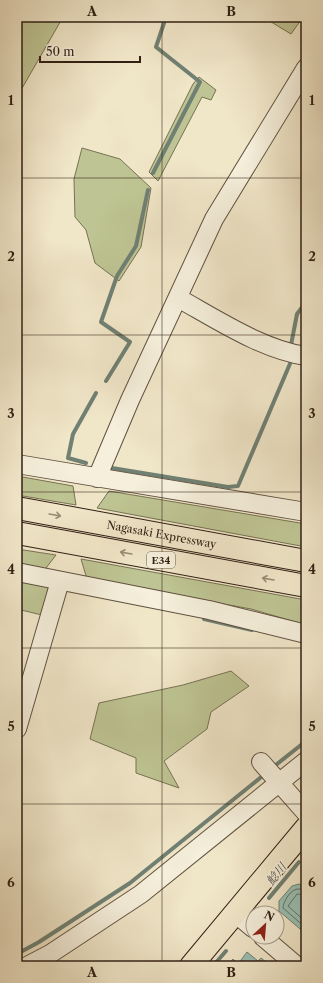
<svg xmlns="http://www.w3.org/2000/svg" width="323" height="983" font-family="'Libre Caslon Text','Noto Serif JP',serif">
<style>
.green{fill:#bec493;stroke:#777254}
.water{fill:#9ac0b3;stroke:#708073}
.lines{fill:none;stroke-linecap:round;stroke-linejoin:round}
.shore{stroke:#657064;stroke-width:1}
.stream{stroke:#708073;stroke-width:4}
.minor-casing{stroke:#605141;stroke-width:20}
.major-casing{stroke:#301f14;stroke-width:24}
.highway-casing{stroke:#301f14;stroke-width:24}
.minor{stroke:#f5efdb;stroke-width:18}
.major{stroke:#f0e6c8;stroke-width:22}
.highway{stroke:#f0e6c8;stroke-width:22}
.oneway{stroke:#9a8c77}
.grid{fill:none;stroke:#301f14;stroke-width:1;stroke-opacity:0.55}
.labels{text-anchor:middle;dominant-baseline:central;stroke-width:3;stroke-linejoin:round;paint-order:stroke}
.shield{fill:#f5efdb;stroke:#6b5d50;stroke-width:1}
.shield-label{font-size:10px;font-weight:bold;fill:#301f14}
.street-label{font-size:11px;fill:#301f14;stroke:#f5efdb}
.water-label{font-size:12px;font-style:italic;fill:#504f44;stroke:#f5efdb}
.neatline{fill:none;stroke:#301f14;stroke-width:1.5}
.grid-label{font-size:13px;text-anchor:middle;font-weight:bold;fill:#301f14}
</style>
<rect width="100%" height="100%" fill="#f0e6c8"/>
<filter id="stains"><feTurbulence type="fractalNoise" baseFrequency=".005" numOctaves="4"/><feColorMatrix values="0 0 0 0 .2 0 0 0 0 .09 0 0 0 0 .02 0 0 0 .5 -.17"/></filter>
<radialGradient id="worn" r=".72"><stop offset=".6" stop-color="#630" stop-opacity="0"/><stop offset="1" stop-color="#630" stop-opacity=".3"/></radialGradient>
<!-- green -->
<path class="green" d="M 17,17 L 63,17 L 17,97 Z
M 263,17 L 303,17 L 291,34 Z
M 199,77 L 216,90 L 211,100 L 202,97 L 158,181 L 149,172 L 193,84 Z
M 82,148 L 120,159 L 151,188 L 141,247 L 119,281 L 95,263 L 86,230 L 75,217 L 74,179 Z
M 17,476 L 73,486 L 76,505 L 17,495 Z
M 109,491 L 306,524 L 306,547 L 97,508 Z
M 17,549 L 56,555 L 43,572 L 17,567 Z
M 81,559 L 306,600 L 306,625 L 251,609 L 87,579 Z
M 17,581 L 49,587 L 42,615 L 17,609 Z
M 231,671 L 249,686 L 211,712 L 207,729 L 164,761 L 179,788 L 136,773 L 136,758 L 90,739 L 99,703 L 183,685 Z"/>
<!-- water -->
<path class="water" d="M 299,884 L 306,887 L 306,934 L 279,911 L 279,901 L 292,886 Z
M 247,952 L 258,961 L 261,958 L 271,966 L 227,966 L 233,959 L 238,964 Z"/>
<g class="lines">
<!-- shore -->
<path class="shore" d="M 306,890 C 304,890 302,889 299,889 C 291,888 283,902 283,908 L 306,928
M 306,895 L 297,894 L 288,906 L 306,922"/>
<!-- stream -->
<path class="stream" d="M 153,173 L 200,82 L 156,47 L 166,17
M 291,345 L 297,314 L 306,302
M 106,381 L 130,342 L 101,322 L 117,276 L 136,246 L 148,190
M 86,463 L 68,458 L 73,434 L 96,393
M 112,468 L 228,487 L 238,486 L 292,359
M 204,619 L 252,630
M 272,768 L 306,741
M 269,898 L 299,862
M 17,954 L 39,942 L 130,883 L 265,774
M 213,966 L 226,951"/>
<defs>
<path id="minor" d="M 178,298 C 216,319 263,350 306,356
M 17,464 L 306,512
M 97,478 L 130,400 L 214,219 L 306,68
M 17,572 L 209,610 L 306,634
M 17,729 L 60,581
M 261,762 L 306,813
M 235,913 L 253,928
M 263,937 L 297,966
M 27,966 L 50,954 L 141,894 L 306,761"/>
<path id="major" d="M 191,966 L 306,828"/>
<g id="highway">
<path id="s1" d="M 17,508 L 306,561"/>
<path d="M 17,533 L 306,586"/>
</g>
</defs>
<!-- minor casing -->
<use href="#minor" class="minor-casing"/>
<!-- major casing -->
<use href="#major" class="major-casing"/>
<!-- highway casing -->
<use href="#highway" class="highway-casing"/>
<!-- minor -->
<use href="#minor" class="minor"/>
<!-- major -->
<use href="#major" class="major"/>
<!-- highway -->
<use href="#highway" class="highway"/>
</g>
<!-- one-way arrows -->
<defs><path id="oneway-shaft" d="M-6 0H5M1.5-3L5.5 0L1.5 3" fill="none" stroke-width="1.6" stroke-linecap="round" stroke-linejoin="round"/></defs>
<g class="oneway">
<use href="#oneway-shaft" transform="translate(55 515) rotate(10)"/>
<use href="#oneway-shaft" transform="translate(126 553) rotate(-170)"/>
<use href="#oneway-shaft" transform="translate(268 579) rotate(-170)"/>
</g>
<!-- grid -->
<path class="grid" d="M 162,17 L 162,966M 17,178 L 306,178M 17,335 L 306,335M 17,492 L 306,492M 17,648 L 306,648M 17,804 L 306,804"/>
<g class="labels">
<!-- shield labels -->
<rect class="shield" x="147" y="552" width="28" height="16" rx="3"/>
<g class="shield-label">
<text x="161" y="560">E34</text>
</g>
<!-- street labels -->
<g class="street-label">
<text stroke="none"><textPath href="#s1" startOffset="147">Nagasaki Expressway</textPath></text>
</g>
<!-- water labels -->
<g class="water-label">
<text transform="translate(276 874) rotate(-51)">鯰川</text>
</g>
</g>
<!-- margin -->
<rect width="323" height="983" fill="none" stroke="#f0e6c8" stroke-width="44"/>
<!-- north arrow -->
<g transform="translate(265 925) rotate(26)"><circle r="19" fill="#f5efdb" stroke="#a69c8b"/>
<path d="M0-3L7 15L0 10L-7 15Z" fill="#8f2418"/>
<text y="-6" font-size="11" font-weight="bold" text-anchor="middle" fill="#301f14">N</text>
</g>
<!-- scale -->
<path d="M40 56v6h100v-6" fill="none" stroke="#301f14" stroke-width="2"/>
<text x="46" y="56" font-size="12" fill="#301f14" stroke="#f5efdb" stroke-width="3" paint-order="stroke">50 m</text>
<rect x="22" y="22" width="279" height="939" class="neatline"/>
<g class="grid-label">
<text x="92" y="16">A</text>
<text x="231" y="16">B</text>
<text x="11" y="105">1</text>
<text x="312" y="105">1</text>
<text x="11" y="261">2</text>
<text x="312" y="261">2</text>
<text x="11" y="418">3</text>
<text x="312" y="418">3</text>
<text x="11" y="574">4</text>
<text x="312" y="574">4</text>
<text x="11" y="731">5</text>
<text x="312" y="731">5</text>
<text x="11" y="887">6</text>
<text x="312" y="887">6</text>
<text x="92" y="977">A</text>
<text x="231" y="977">B</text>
</g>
<rect width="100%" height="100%" filter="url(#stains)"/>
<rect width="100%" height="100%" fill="url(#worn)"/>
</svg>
